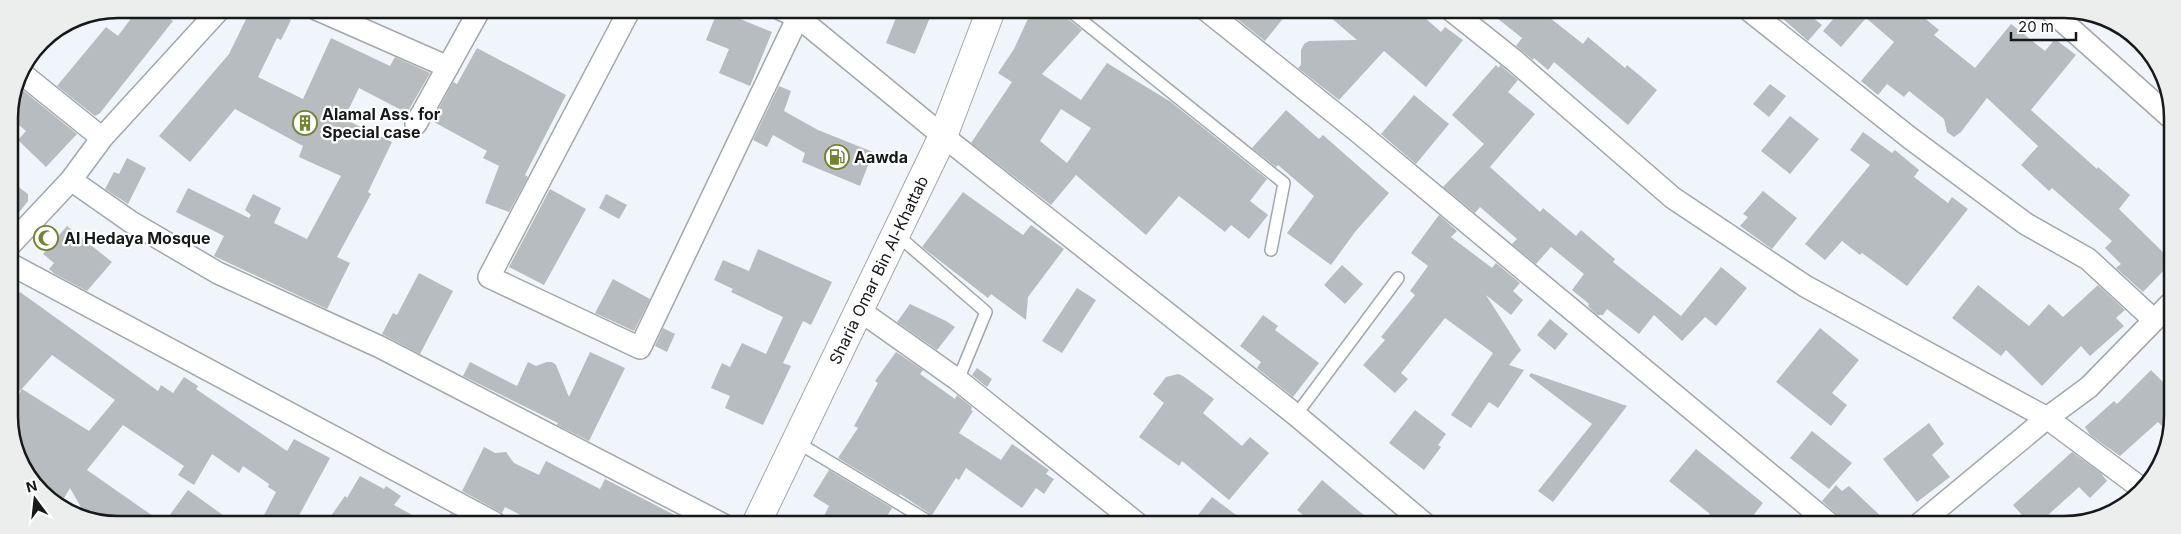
<svg xmlns="http://www.w3.org/2000/svg" width="2181" height="534" font-family="Inter,sans-serif">
<style>
.building{fill:#b7bcc1;fill-rule:evenodd}
.lines{fill:none;stroke-linecap:round;stroke-linejoin:round}
.lane-casing{stroke:#a2a7ac;stroke-width:14}
.street-casing{stroke:#a2a7ac;stroke-width:24}
.secondary-casing{stroke:#a2a7ac;stroke-width:30}
.lane{stroke:#fff;stroke-width:11}
.street{stroke:#fff;stroke-width:21}
.secondary{stroke:#fff;stroke-width:28}
.labels{text-anchor:middle;dominant-baseline:central;stroke-width:4.5;stroke-linejoin:round;paint-order:stroke}
.poi-label{font-size:16px;font-weight:bold;fill:#17181a;stroke:#fff;text-anchor:start}
.street-label{font-size:16px;fill:#17181a;stroke:#fff}
.rim{fill:none;stroke:#17181a;stroke-width:2.5}
</style>
<rect width="100%" height="100%" fill="#eff5fa"/>
<!-- building -->
<path class="building" d="M 138,9 L 156,9 L 173,21 L 100,113 L 95,116 L 57,86 L 106,27 L 118,36 Z
M 251,9 L 267,9 L 291,20 L 281,40 L 277,38 L 258,77 L 303,99 L 331,38 L 390,66 L 395,57 L 430,73 L 407,113 L 359,88 L 344,119 L 392,142 L 368,192 L 371,194 L 337,257 L 350,263 L 327,309 L 214,256 L 224,236 L 176,212 L 188,188 L 249,218 L 251,215 L 245,210 L 253,194 L 281,208 L 274,223 L 307,239 L 341,176 L 299,157 L 303,146 L 235,109 L 190,162 L 159,136 L 229,54 Z
M 718,10 L 772,32 L 750,86 L 719,73 L 729,49 L 706,40 Z
M 899,10 L 933,10 L 915,54 L 886,43 Z
M 1032,10 L 1062,10 L 1064,16 L 1082,30 L 1042,74 L 1081,100 L 1107,63 L 1171,102 L 1267,179 L 1250,201 L 1268,215 L 1249,239 L 1231,225 L 1225,232 L 1179,196 L 1146,235 L 1076,175 L 1051,205 L 971,143 L 1012,82 L 998,73 L 1014,49 ZM 1061,109 L 1091,128 L 1067,163 L 1040,141 Z
M 1081,10 L 1100,10 L 1092,19 Z
M 1226,10 L 1290,10 L 1265,41 Z
M 1322,10 L 1416,10 L 1441,32 L 1445,27 L 1463,40 L 1426,87 L 1384,51 L 1339,100 L 1298,68 L 1301,65 L 1301,50 L 1304,44 L 1309,41 L 1357,40 Z
M 1487,10 L 1540,10 L 1583,44 L 1588,37 L 1625,68 L 1627,65 L 1657,90 L 1628,125 L 1554,62 L 1548,70 L 1534,58 L 1533,60 L 1516,46 L 1522,38 Z
M 1774,11 L 1805,11 L 1822,25 L 1808,41 Z
M 1840,11 L 1916,11 L 1939,30 L 1934,35 L 1975,68 L 2011,24 L 2045,51 L 2055,39 L 2076,55 L 2031,110 L 2097,169 L 2098,167 L 2130,195 L 2119,209 L 2170,259 L 2170,264 L 2143,292 L 2116,268 L 2121,264 L 2105,248 L 2112,241 L 2052,188 L 2049,191 L 2021,165 L 2038,146 L 1987,98 L 1961,132 L 1954,137 L 1947,132 L 1944,119 L 1909,91 L 1904,97 L 1887,84 L 1878,95 L 1861,81 L 1894,42 L 1866,18 L 1841,47 L 1823,31 Z
M 477,48 L 566,95 L 525,175 L 528,177 L 509,212 L 485,203 L 499,166 L 483,158 L 487,151 L 432,121 L 453,82 L 457,84 Z
M 1496,65 L 1499,68 L 1500,65 L 1518,80 L 1508,92 L 1535,114 L 1490,167 L 1540,212 L 1543,208 L 1576,236 L 1581,230 L 1615,259 L 1613,262 L 1681,316 L 1721,267 L 1747,288 L 1716,326 L 1705,317 L 1682,341 L 1654,315 L 1639,334 L 1607,309 L 1603,315 L 1597,315 L 1588,306 L 1589,304 L 1572,290 L 1584,274 L 1551,247 L 1536,264 L 1512,244 L 1517,239 L 1480,207 L 1475,213 L 1443,187 L 1484,144 L 1452,115 Z
M 15,84 L 77,134 L 46,167 L 18,140 L 26,131 L 9,117 Z
M 1770,84 L 1786,96 L 1769,117 L 1753,104 Z
M 779,86 L 791,91 L 784,111 L 818,130 L 873,152 L 860,186 L 802,162 L 805,153 L 773,135 L 767,147 L 753,140 Z
M 1414,95 L 1449,124 L 1416,164 L 1381,134 Z
M 1286,110 L 1319,139 L 1323,135 L 1389,193 L 1355,232 L 1331,265 L 1287,233 L 1314,196 L 1278,165 L 1276,167 L 1252,148 Z
M 1790,116 L 1819,139 L 1790,174 L 1761,151 Z
M 1863,132 L 1892,153 L 1895,150 L 1919,170 L 1914,177 L 1948,203 L 1952,197 L 1968,209 L 1907,286 L 1862,253 L 1860,255 L 1842,241 L 1825,260 L 1805,244 L 1870,165 L 1850,150 Z
M 127,158 L 146,168 L 128,204 L 105,189 L 114,172 L 119,174 Z
M 9,180 L 28,194 L 28,201 L 10,224 Z
M 550,189 L 586,209 L 544,285 L 509,267 Z
M 1763,191 L 1797,218 L 1772,249 L 1740,226 L 1748,217 L 1743,214 Z
M 963,192 L 1023,235 L 1031,225 L 1064,249 L 1028,297 L 1026,320 L 991,294 L 988,298 L 922,247 Z
M 606,194 L 627,205 L 619,219 L 599,208 Z
M 1439,215 L 1457,231 L 1451,237 L 1492,268 L 1496,263 L 1520,283 L 1513,291 L 1523,300 L 1511,315 L 1486,295 L 1521,350 L 1509,365 L 1524,370 L 1498,408 L 1489,402 L 1471,428 L 1451,415 L 1493,353 L 1445,318 L 1401,373 L 1408,379 L 1395,393 L 1363,365 L 1385,340 L 1381,337 L 1415,295 L 1410,291 L 1428,266 L 1411,253 Z
M 67,226 L 112,262 L 87,291 L 55,274 L 49,269 L 54,263 L 43,254 Z
M 758,249 L 832,282 L 811,325 L 803,321 L 783,363 L 791,366 L 763,425 L 725,408 L 730,396 L 711,388 L 722,363 L 730,367 L 742,343 L 766,354 L 783,317 L 731,292 L 733,289 L 714,280 L 723,260 L 749,271 Z
M 1342,265 L 1363,284 L 1345,304 L 1324,285 Z
M 419,273 L 453,291 L 420,354 L 382,334 L 393,313 L 397,315 Z
M 613,279 L 650,299 L 634,331 L 595,313 Z
M 1978,285 L 2029,326 L 2049,304 L 2063,317 L 2098,285 L 2125,310 L 2116,318 L 2124,326 L 2090,356 L 2081,346 L 2042,386 L 2006,350 L 2001,356 L 1952,318 Z
M 1077,288 L 1096,300 L 1062,353 L 1042,341 Z
M 20,292 L 158,391 L 161,385 L 173,393 L 184,377 L 198,386 L 196,389 L 287,451 L 294,439 L 330,458 L 295,523 L 260,523 L 276,492 L 268,487 L 269,484 L 243,466 L 239,473 L 212,454 L 194,485 L 178,475 L 184,466 L 123,425 L 87,470 L 163,523 L 103,523 L 82,509 L 70,488 L 63,500 L 35,483 L 11,438 L 11,408 L 22,389 L 89,431 L 115,400 L 52,355 L 20,391 L 11,383 L 10,306 Z
M 910,304 L 946,321 L 955,327 L 937,350 L 897,322 Z
M 1263,315 L 1278,326 L 1275,330 L 1319,363 L 1293,397 L 1257,368 L 1261,362 L 1240,346 Z
M 1550,319 L 1568,334 L 1555,350 L 1537,335 Z
M 663,328 L 675,334 L 667,352 L 655,346 Z
M 1820,328 L 1859,360 L 1832,393 L 1847,405 L 1831,426 L 1776,382 Z
M 590,352 L 625,368 L 589,441 L 557,425 L 558,423 L 463,376 L 470,362 L 517,386 L 528,362 L 536,366 L 547,362 L 552,362 L 556,365 L 569,397 Z
M 896,352 L 923,370 L 920,374 L 955,399 L 957,395 L 972,407 L 971,410 L 973,411 L 959,433 L 1001,460 L 1012,444 L 1049,470 L 1046,474 L 1054,479 L 1044,494 L 1036,488 L 1022,508 L 966,468 L 959,480 L 956,478 L 932,515 L 900,494 L 899,495 L 838,458 L 858,428 L 854,426 L 878,383 L 875,381 Z
M 977,368 L 992,379 L 987,387 L 972,375 Z
M 2151,370 L 2170,389 L 2170,434 L 2158,422 L 2120,456 L 2090,435 L 2085,427 L 2114,401 L 2117,404 Z
M 1531,373 L 1627,406 L 1553,502 L 1538,491 L 1592,424 L 1529,376 Z
M 1178,374 L 1183,376 L 1214,399 L 1203,413 L 1242,446 L 1250,437 L 1269,453 L 1229,500 L 1182,461 L 1179,466 L 1139,437 L 1164,403 L 1153,394 L 1166,377 Z
M 1415,410 L 1446,434 L 1438,445 L 1441,447 L 1424,470 L 1389,443 Z
M 1929,423 L 1944,444 L 1932,455 L 1950,477 L 1917,502 L 1883,459 Z
M 1812,431 L 1852,463 L 1829,489 L 1790,458 Z
M 484,447 L 495,453 L 506,452 L 514,463 L 539,475 L 546,461 L 600,489 L 605,479 L 692,524 L 538,524 L 505,507 L 502,513 L 462,491 Z
M 1696,449 L 1763,503 L 1746,525 L 1717,525 L 1708,518 L 1710,514 L 1669,481 Z
M 2072,452 L 2101,473 L 2107,481 L 2090,498 L 2079,487 L 2037,525 L 2031,525 L 2013,505 Z
M 829,470 L 892,508 L 882,524 L 820,524 L 829,506 L 813,496 Z
M 360,476 L 384,489 L 386,486 L 401,496 L 394,505 L 427,523 L 326,523 L 345,496 L 347,498 Z
M 1322,480 L 1360,512 L 1375,524 L 1314,524 L 1297,510 Z
M 1836,485 L 1842,491 L 1849,486 L 1890,525 L 1843,525 L 1839,516 L 1822,501 Z
M 188,490 L 234,523 L 164,523 Z
M 1212,497 L 1248,524 L 1191,524 Z
M 451,513 L 469,523 L 445,523 Z"/>
<g class="lines">
<defs>
<path id="lane" d="M 1069,10 L 1284,183 L 1271,250
M 896,234 L 986,312 L 958,380
M 1296,415 L 1398,278
M 795,441 L 933,524"/>
<path id="street" d="M 316,9 L 448,67
M 630,9 L 489,277 L 640,348 L 798,17
M 780,9 L 798,17 L 943,136 L 1296,415 L 1425,524
M 1206,10 L 1357,131 L 1831,525
M 1451,10 L 1515,61 L 1673,198 L 1805,286 L 2047,418 L 2141,488
M 1750,11 L 1910,138 L 2026,224 L 2088,259 L 2154,320
M 2051,11 L 2170,117
M 20,72 L 102,138
M 416,124 L 480,9
M 71,180 L 131,222 L 218,273 L 380,347 L 722,524
M 10,245 L 71,180 L 102,138 L 220,9
M 10,264 L 495,523
M 859,310 L 958,380 L 1138,524
M 1918,525 L 2047,418 L 2089,387 L 2170,304"/>
<g id="secondary">
<path id="s1" d="M 756,524 L 943,136 L 991,10"/>
</g>
</defs>
<!-- lane casing -->
<use href="#lane" class="lane-casing"/>
<!-- street casing -->
<use href="#street" class="street-casing"/>
<!-- secondary casing -->
<use href="#secondary" class="secondary-casing"/>
<!-- lane -->
<use href="#lane" class="lane"/>
<!-- street -->
<use href="#street" class="street"/>
<!-- secondary -->
<use href="#secondary" class="secondary"/>
</g>
<!-- icons -->
<defs>
<symbol id="building-ring" viewBox="-11 -11 22 22"><circle r="9.5" fill="#fff" stroke="#728433" stroke-width="1.5"/><path d="M-4-6H4V6H1V3H-1V6H-4ZM-2.5-4.3h1.7v1.8h-1.7ZM.8-4.3h1.7v1.8H.8ZM-2.5-1h1.7V.8h-1.7ZM.8-1h1.7V.8H.8Z" fill="#728433"/></symbol>
<symbol id="fuel-ring" viewBox="-11 -11 22 22"><circle r="9.5" fill="#fff" stroke="#728433" stroke-width="1.5"/><path d="M-5.5-6h7V0h2V4h1.3V-2.5L3-4.5l.8-.8L6-3V5H2.5V1h-1V6h-7ZM-4.2-4.7v3.2H.2V-4.7Z" fill="#728433"/></symbol>
<symbol id="mosque-ring" viewBox="-11 -11 22 22"><circle r="9.5" fill="#fff" stroke="#728433" stroke-width="1.5"/><path d="M3.5-4.9A6 6 0 1 0 3.5 4.9A5 5 0 1 1 3.5-4.9Z" fill="#728433"/></symbol>
</defs>
<g fill-rule="evenodd">
<use href="#building-ring" x="291" y="109" width="28" height="28"/>
<use href="#fuel-ring" x="823" y="143" width="28" height="28"/>
<use href="#mosque-ring" x="32" y="224" width="28" height="28"/>
</g>
<g class="labels">
<!-- poi labels -->
<g class="poi-label">
<text x="322" y="114">Alamal Ass. for<tspan x="322" dy="18">Special case</tspan></text>
<text x="854" y="157">Aawda</text>
<text x="64" y="238">Al Hedaya Mosque</text>
</g>
<!-- street labels -->
<g class="street-label">
<text stroke="none"><textPath href="#s1" startOffset="282">Sharia Omar Bin Al-Khattab</textPath></text>
</g>
</g>
<!-- crop -->
<path d="M0 0H2181V534H0ZM118 18H2064A100 100 0 0 1 2164 118V416A100 100 0 0 1 2064 516H118A100 100 0 0 1 18 416V118A100 100 0 0 1 118 18Z" fill="#eceded" fill-rule="evenodd"/>
<path class="rim" d="M118 18H2064A100 100 0 0 1 2164 118V416A100 100 0 0 1 2064 516H118A100 100 0 0 1 18 416V118A100 100 0 0 1 118 18Z"/>
<!-- north arrow -->
<g transform="translate(35 499) rotate(345)" stroke="#ffffff" stroke-width="4" paint-order="stroke">
<path d="M0-4L9 19L0 12L-9 19Z" fill="#17181a"/>
<text y="-8" font-size="14" font-weight="bold" text-anchor="middle" fill="#17181a">N</text>
</g>
<!-- scale -->
<path d="M2011 32v8h65v-8" fill="none" stroke="#17181a" stroke-width="2.5"/>
<text x="2018" y="32" font-size="15" fill="#17181a" stroke="#ffffff" stroke-width="4" paint-order="stroke">20 m</text>
</svg>
